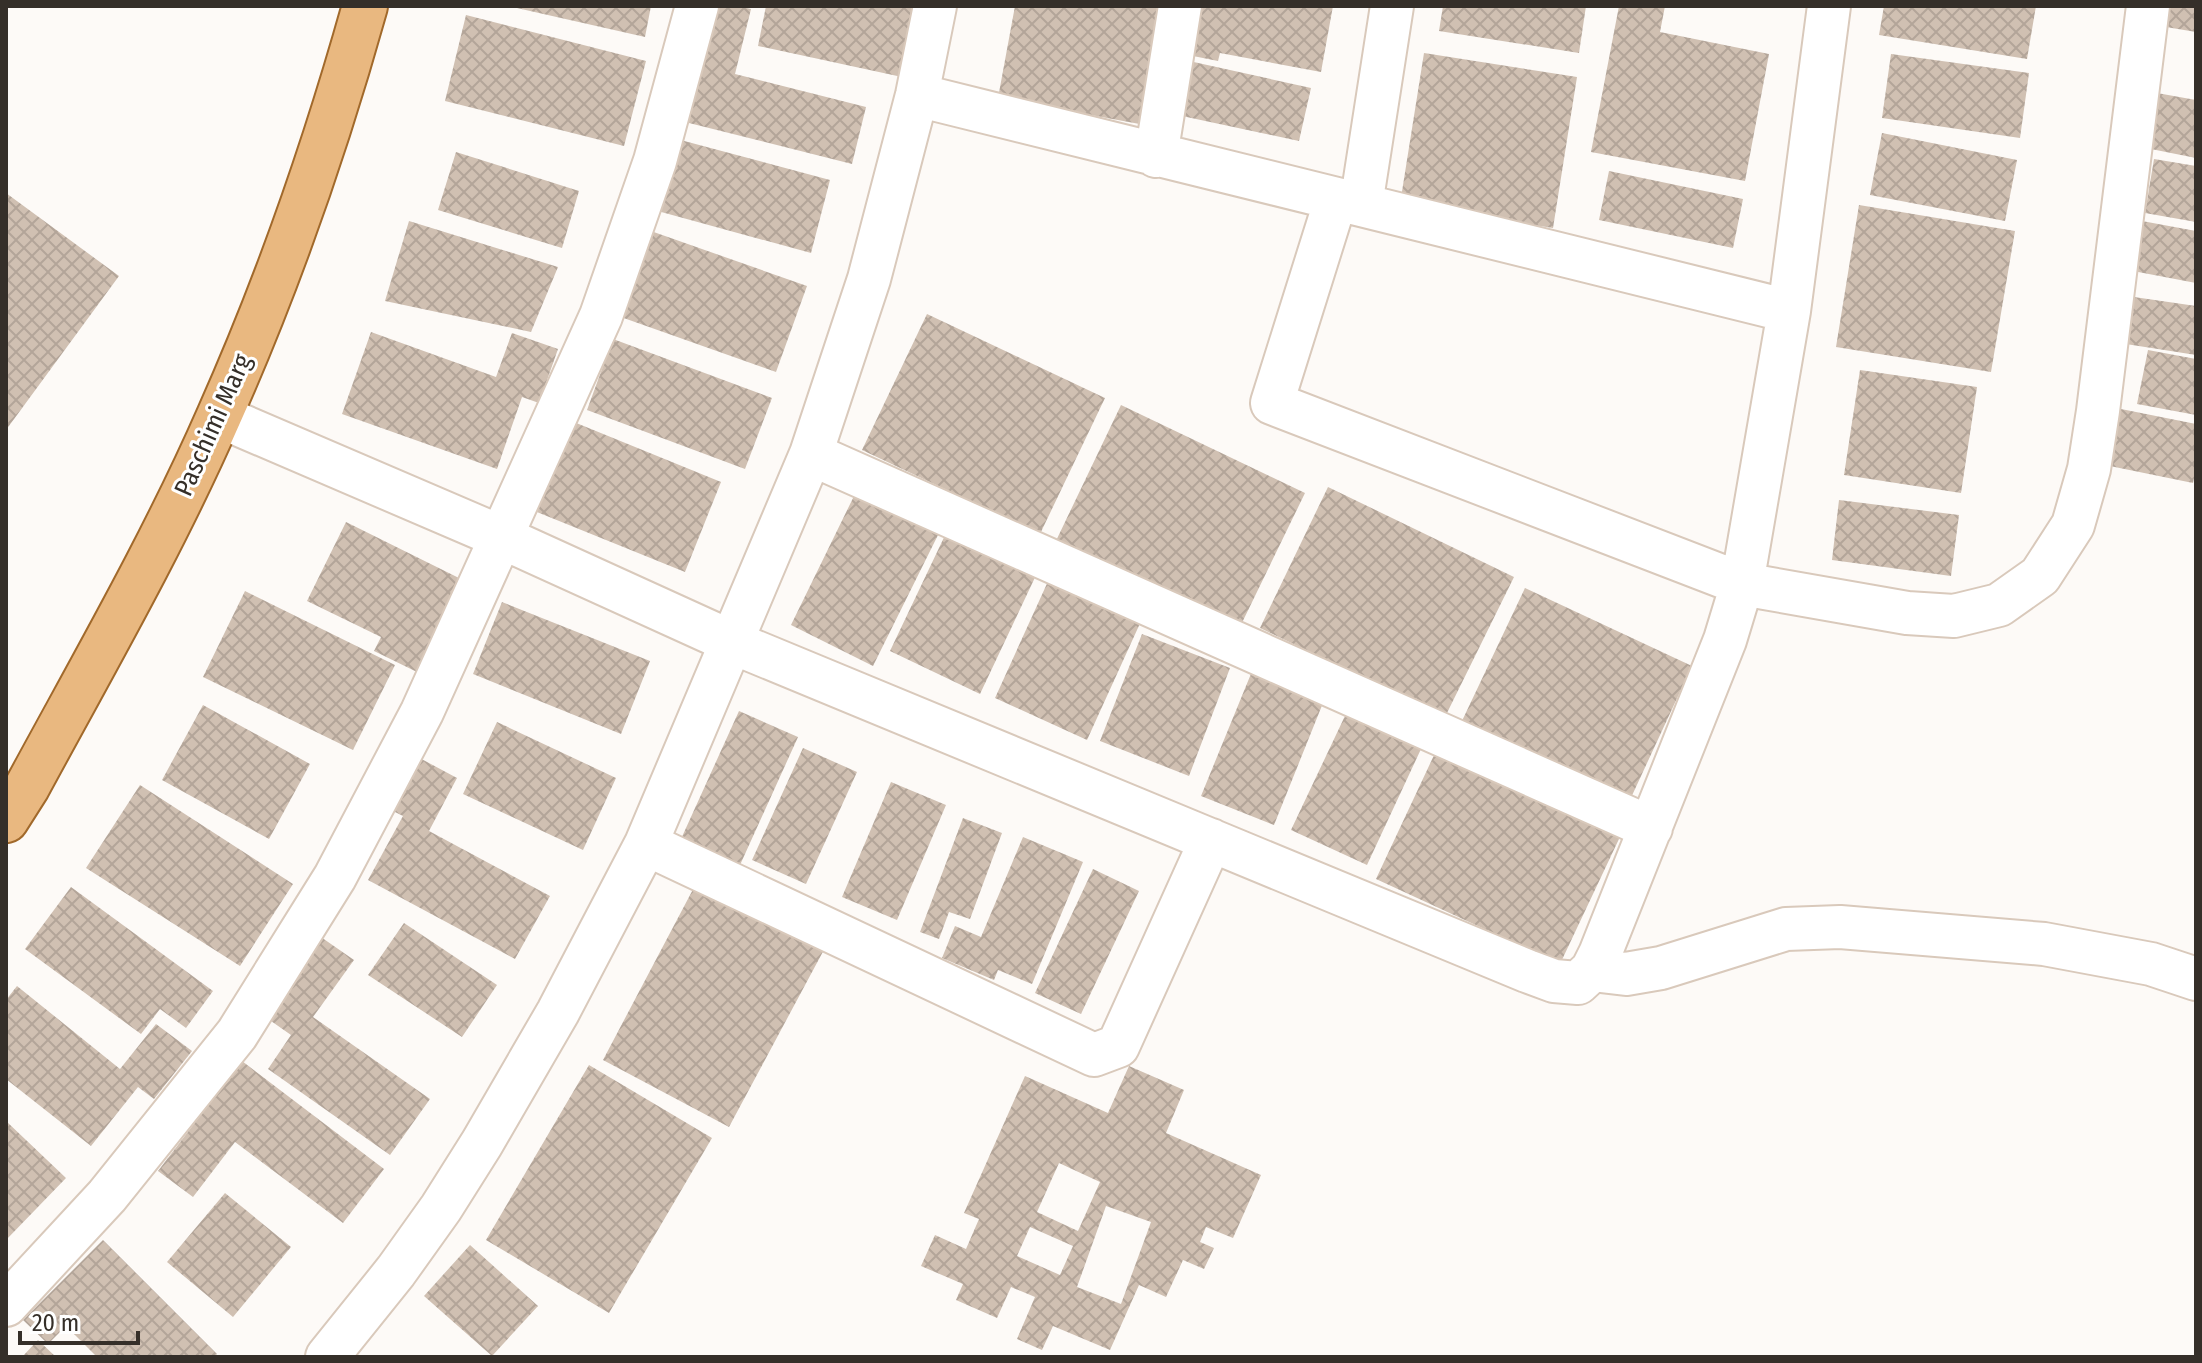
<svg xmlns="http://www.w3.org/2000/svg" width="2202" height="1363" font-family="'Fira Sans Condensed',sans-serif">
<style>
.building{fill:url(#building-cross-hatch);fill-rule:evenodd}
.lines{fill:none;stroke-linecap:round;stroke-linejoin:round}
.minor-casing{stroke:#d9c9bb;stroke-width:46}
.major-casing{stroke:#a1692b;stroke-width:48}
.minor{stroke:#fff;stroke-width:42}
.major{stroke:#e9b880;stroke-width:44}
.labels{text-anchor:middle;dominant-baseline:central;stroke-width:6;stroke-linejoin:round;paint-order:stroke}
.street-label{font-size:26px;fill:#352f29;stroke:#fff}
</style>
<defs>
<pattern id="building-cross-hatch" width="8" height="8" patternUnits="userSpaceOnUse" patternTransform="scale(2)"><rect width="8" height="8" fill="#d0c0b2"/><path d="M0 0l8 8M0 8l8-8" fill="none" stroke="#b3a599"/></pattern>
</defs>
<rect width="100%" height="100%" fill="#fdfaf7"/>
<!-- building -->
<path class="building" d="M 508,6 L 651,6 L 645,37 Z
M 706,6 L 738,6 L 751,9 L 735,74 L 866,107 L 852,164 L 677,120 Z
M 766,6 L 917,6 L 902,77 L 758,46 Z
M 1015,6 L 1167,6 L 1145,125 L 998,98 Z
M 1187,6 L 1333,6 L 1321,72 L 1220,53 L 1218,61 L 1178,53 Z
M 1443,6 L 1586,6 L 1579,53 L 1439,31 Z
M 1619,6 L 1665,6 L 1660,32 L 1769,54 L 1745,181 L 1591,152 Z
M 1884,6 L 2036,6 L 2027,59 L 1879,35 Z
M 2163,6 L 2196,6 L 2196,32 L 2160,26 Z
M 466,15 L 646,61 L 624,146 L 445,101 Z
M 1424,53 L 1577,77 L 1553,228 L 1400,204 Z
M 1891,54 L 2029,73 L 2020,138 L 1882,118 Z
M 1180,59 L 1311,88 L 1299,141 L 1168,113 Z
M 2157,93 L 2196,100 L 2196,158 L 2146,148 Z
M 1882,133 L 2017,160 L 2005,221 L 1870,195 Z
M 673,138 L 830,180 L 811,253 L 654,210 Z
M 456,152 L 579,191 L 562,248 L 438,210 Z
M 2154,159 L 2196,166 L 2196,222 L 2145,213 Z
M 1609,171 L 1743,199 L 1733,248 L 1599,220 Z
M 6,193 L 119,276 L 6,430 Z
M 1859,205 L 2015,231 L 1991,372 L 1836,347 Z
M 409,221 L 558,267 L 531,332 L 385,301 Z
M 2142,221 L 2196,231 L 2196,283 L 2133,271 Z
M 648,230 L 807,286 L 776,372 L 618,316 Z
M 2134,297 L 2196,306 L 2196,355 L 2126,344 Z
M 927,314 L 1105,398 L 1040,534 L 862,450 Z
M 371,332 L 496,377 L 512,333 L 558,349 L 539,403 L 522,397 L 497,469 L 342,414 Z
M 613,339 L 772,398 L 745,469 L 587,410 Z
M 2148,350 L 2196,359 L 2196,415 L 2137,404 Z
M 1860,370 L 1977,387 L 1961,493 L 1844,475 Z
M 1121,405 L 1305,493 L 1237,633 L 1054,545 Z
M 2116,408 L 2196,424 L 2196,469 L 2193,483 L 2105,465 Z
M 564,418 L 721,482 L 685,572 L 527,508 Z
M 1328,487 L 1514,577 L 1445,717 L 1260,628 Z
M 855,494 L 938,535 L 873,666 L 791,625 Z
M 1839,500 L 1959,515 L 1951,576 L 1832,560 Z
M 346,522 L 463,580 L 417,672 L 374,651 L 381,637 L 307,601 Z
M 948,529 L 1038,571 L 980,694 L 890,651 Z
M 1055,566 L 1147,608 L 1087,740 L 995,698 Z
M 1525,588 L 1692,666 L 1629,802 L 1461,723 Z
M 245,591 L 395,665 L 353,750 L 203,677 Z
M 502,602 L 650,661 L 621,734 L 473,674 Z
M 1142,634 L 1230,668 L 1189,776 L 1100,741 Z
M 1255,664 L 1327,693 L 1274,825 L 1201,796 Z
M 1353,699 L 1428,734 L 1367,865 L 1291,830 Z
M 203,705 L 310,764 L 269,839 L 162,780 Z
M 739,711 L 798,737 L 740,865 L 681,839 Z
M 497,722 L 616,778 L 583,850 L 463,794 Z
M 1443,736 L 1627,822 L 1560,964 L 1376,879 Z
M 803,748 L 857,772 L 806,884 L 752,860 Z
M 414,755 L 457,778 L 429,831 L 550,896 L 515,959 L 368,880 L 403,816 L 385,807 Z
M 891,782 L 946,805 L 897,920 L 842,897 Z
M 140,785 L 293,884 L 240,966 L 86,868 Z
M 963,818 L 1002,833 L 970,919 L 949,912 L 939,939 L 920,932 Z
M 1023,837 L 1083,862 L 1032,984 L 998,970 L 994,980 L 942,958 L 955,926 L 981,937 Z
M 1093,869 L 1139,891 L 1081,1014 L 1035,993 Z
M 699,878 L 826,946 L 729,1127 L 603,1060 Z
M 71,887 L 213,991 L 186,1028 L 160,1009 L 141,1034 L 25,949 Z
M 404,923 L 497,985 L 462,1037 L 368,975 Z
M 318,935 L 354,960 L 313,1017 L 430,1099 L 390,1155 L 268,1069 L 291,1035 L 261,1014 Z
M 17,986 L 120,1069 L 156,1024 L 192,1051 L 154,1099 L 138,1087 L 91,1146 L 6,1079 L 6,1000 Z
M 242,1061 L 384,1169 L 343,1223 L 235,1142 L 193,1197 L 158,1171 Z
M 589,1065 L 712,1138 L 609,1313 L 486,1240 Z
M 1129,1066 L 1184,1090 L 1166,1133 L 1261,1175 L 1233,1238 L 1206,1227 L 1200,1242 L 1214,1248 L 1204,1269 L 1183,1260 L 1166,1297 L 1139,1285 L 1110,1350 L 1053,1326 L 1042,1350 L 1017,1339 L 1035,1297 L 1011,1287 L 997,1318 L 956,1300 L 963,1284 L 921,1266 L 935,1235 L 966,1249 L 979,1219 L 964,1213 L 1025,1076 L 1108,1113 ZM 1059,1163 L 1100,1182 L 1078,1231 L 1037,1212 ZM 1106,1206 L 1151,1222 L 1121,1304 L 1077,1287 ZM 1030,1227 L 1073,1246 L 1060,1275 L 1017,1256 Z
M 6,1121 L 66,1178 L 6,1240 Z
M 225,1193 L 291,1247 L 233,1317 L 167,1262 Z
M 103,1240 L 217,1354 L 214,1357 L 97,1357 L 66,1326 L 48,1344 L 23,1320 Z
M 470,1245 L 538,1306 L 492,1356 L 424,1296 Z
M 38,1340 L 56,1357 L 22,1357 Z"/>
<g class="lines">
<defs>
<path id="minor" d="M 917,95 L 1789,311
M 1156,156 L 1180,6
M 1336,199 L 1272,403 L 1742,584 L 1907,613 L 1954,616 L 1999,605 L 2040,576 L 2073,525 L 2089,469 L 2098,411 L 2148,6
M 1361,205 L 1392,6
M 219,416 L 501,537 L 734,643 L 1527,971 L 1554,981 L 1578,983 L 1592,970 L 1600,954 L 1725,640 L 1742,584 L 1789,311 L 1829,6
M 811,454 L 1651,828
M 646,844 L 1094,1055 L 1118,1046 L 1211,840
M 1592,970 L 1626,974 L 1661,968 L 1786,929 L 1840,927 L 2044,944 L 2151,964 L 2196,979
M 6,1305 L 107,1196 L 237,1034 L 335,877 L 422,712 L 601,316 L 655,161 L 697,6
M 327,1357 L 396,1271 L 441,1208 L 482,1143 L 558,1012 L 646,844 L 811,454 L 869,279 L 917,95 L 935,6"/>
<path id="major" d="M 6,820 L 27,787 C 93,665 163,544 219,416 C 278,284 326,145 365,6"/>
</defs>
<!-- minor casing -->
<use href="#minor" class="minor-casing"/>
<!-- major casing -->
<use href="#major" class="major-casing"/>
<!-- minor -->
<use href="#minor" class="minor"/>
<!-- major -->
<use href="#major" class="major"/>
</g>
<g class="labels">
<!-- street labels -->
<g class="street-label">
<text transform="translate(213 425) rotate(-66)">Paschimi Marg</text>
</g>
</g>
<!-- border -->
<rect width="2202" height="1363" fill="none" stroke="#352f29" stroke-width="16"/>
<!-- scale -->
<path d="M20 1331v12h118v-12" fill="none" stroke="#352f29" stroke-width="4"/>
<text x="32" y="1331" font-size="24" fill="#352f29" stroke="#ffffff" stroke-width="6" paint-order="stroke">20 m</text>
</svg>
